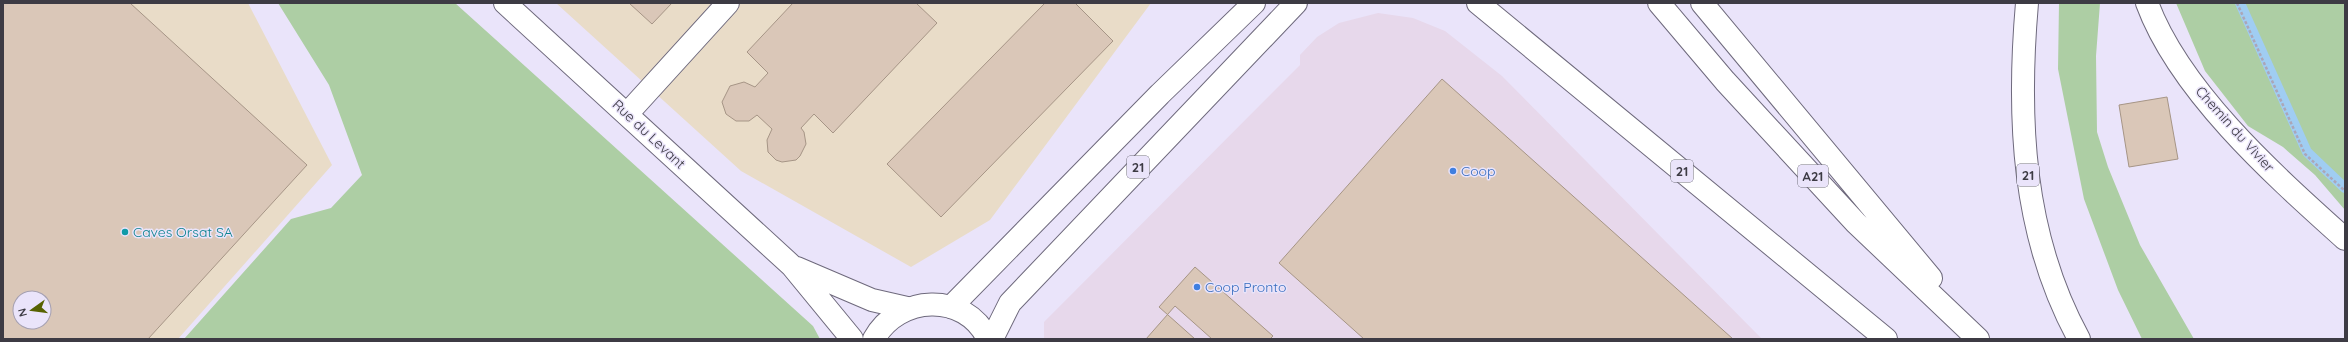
<svg xmlns="http://www.w3.org/2000/svg" width="2348" height="342" font-family="Quicksand,sans-serif">
<style>
.commercial{fill:#e7d8eb}
.industrial{fill:#e9dcc8;fill-rule:evenodd}
.green{fill:#adcea4}
.lines{fill:none;stroke-linecap:round;stroke-linejoin:round}
.stream{stroke:#a0cdf2;stroke-width:10}
.building{fill:#dac7b8;stroke:#a69586;fill-rule:evenodd}
.street-casing{stroke:#6e697c;stroke-width:24}
.secondary-casing{stroke:#6e697c;stroke-width:24}
.primary-casing{stroke:#6e697c;stroke-width:24}
.highway-casing{stroke:#6e697c;stroke-width:24}
.path{stroke:#aba6b8;stroke-width:2.5;stroke-dasharray:3 2;stroke-linecap:butt}
.street{stroke:#fff;stroke-width:22}
.secondary{stroke:#fff;stroke-width:22}
.primary{stroke:#fff;stroke-width:22}
.highway{stroke:#fff;stroke-width:22}
.shop-dot{fill:#3f7fe0;stroke:#eae4fa;stroke-width:1.5}
.culture-dot{fill:#0f9aa8;stroke:#eae4fa;stroke-width:1.5}
.labels{text-anchor:middle;dominant-baseline:central;stroke-width:3;stroke-linejoin:round;paint-order:stroke}
.shield{fill:#eae4fa;stroke:#716e7b;stroke-width:1}
.shield-label{font-size:13px;font-weight:bold;fill:#3d3b44}
.street-label{font-size:14px;fill:#3d3b44;stroke:#eae4fa}
.shop-label{font-size:14px;fill:#366cbe;stroke:#eae4fa;text-anchor:start}
.culture-label{font-size:14px;fill:#0d838f;stroke:#eae4fa;text-anchor:start}
</style>
<rect width="100%" height="100%" fill="#eae4fa"/>
<!-- commercial -->
<path class="commercial" d="M 1378,13 L 1413,18 L 1445,31 L 1502,76 L 1762,339 L 1044,339 L 1044,322 L 1300,65 L 1300,55 L 1317,37 L 1339,23 Z"/>
<!-- industrial -->
<path class="industrial" d="M 3,3 L 248,3 L 332,165 L 178,339 L 3,339 ZM 20,298 L 44,298 L 44,322 L 20,322 Z
M 556,3 L 1151,3 L 990,220 L 911,267 L 741,171 Z"/>
<!-- green -->
<path class="green" d="M 278,3 L 455,3 L 813,326 L 820,339 L 184,339 L 291,219 L 331,208 L 362,175 L 329,85 Z
M 2059,3 L 2100,3 L 2096,56 L 2097,132 L 2108,167 L 2140,245 L 2194,339 L 2142,339 L 2118,290 L 2084,199 L 2058,69 Z
M 2176,3 L 2345,3 L 2345,210 L 2315,175 L 2283,147 L 2248,126 L 2205,71 Z"/>
<g class="lines">
<!-- stream -->
<path class="stream" d="M 2240,3 L 2307,152 L 2345,188"/>
</g>
<!-- building -->
<path class="building" d="M 3,3 L 130,3 L 307,165 L 148,339 L 3,339 ZM 20,298 L 44,298 L 44,322 L 20,322 Z
M 629,3 L 672,3 L 652,24 Z
M 793,3 L 916,3 L 937,23 L 833,133 L 814,114 L 801,128 L 804,132 L 806,144 L 800,156 L 796,160 L 782,162 L 776,160 L 768,152 L 767,140 L 772,129 L 757,115 L 749,121 L 736,121 L 726,114 L 722,102 L 730,86 L 744,82 L 755,87 L 768,73 L 747,52 Z
M 1045,3 L 1075,3 L 1113,41 L 941,217 L 887,164 Z
M 1442,79 L 1733,339 L 1364,339 L 1279,263 Z
M 2167,97 L 2178,159 L 2129,167 L 2119,105 Z
M 1195,267 L 1273,336 L 1270,339 L 1195,339 L 1159,307 Z
M 1175,306 L 1212,339 L 1146,339 Z"/>
<g class="lines">
<defs>
<path id="street" d="M 2147,3 C 2180,92 2275,176 2345,239
M 627,114 L 728,3"/>
<path id="secondary" d="M 505,3 L 792,266 L 852,339
M 797,268 L 872,300 L 907,308"/>
<path id="primary" d="M 874,339 C 898,295 965,291 988,339"/>
<path id="highway" d="M 1478,3 L 1886,339
M 1659,3 L 1725,81 L 1856,223 L 1978,339
M 1702,3 L 1931,278
M 2027,3 C 2017,118 2022,235 2079,339
M 951,307 L 1160,94 L 1254,3
M 992,339 L 1010,303 L 1296,3"/>
</defs>
<!-- street casing -->
<use href="#street" class="street-casing"/>
<!-- secondary casing -->
<use href="#secondary" class="secondary-casing"/>
<!-- primary casing -->
<use href="#primary" class="primary-casing"/>
<!-- highway casing -->
<use href="#highway" class="highway-casing"/>
<!-- path -->
<path class="path" d="M 2237,3 L 2305,154 L 2345,191"/>
<!-- street -->
<use href="#street" class="street"/>
<!-- secondary -->
<use href="#secondary" class="secondary"/>
<!-- primary -->
<use href="#primary" class="primary"/>
<!-- highway -->
<use href="#highway" class="highway"/>
</g>
<!-- markers -->
<g class="shop-dot">
<circle cx="1453" cy="171" r="4"/>
<circle cx="1197" cy="287" r="4"/>
</g>
<circle class="culture-dot" cx="125" cy="232" r="4"/>
<g class="labels">
<!-- shield labels -->
<g class="shield">
<rect x="1127" y="156" width="22" height="22" rx="3"/>
<rect x="1671" y="160" width="22" height="22" rx="3"/>
<rect x="2017" y="164" width="22" height="22" rx="3"/>
<rect x="1798" y="165" width="30" height="22" rx="3"/>
</g>
<g class="shield-label">
<text x="1138" y="167">21</text>
<text x="1682" y="171">21</text>
<text x="2028" y="175">21</text>
<text x="1813" y="176">A21</text>
</g>
<!-- street labels -->
<g class="street-label">
<text transform="translate(2235 129) rotate(48)">Chemin du Vivier</text>
<text transform="translate(649 134) rotate(43)">Rue du Levant</text>
</g>
<!-- shop labels -->
<g class="shop-label">
<text x="1461" y="171">Coop</text>
<text x="1205" y="287">Coop Pronto</text>
</g>
<!-- culture labels -->
<g class="culture-label">
<text x="133" y="232">Caves Orsat SA</text>
</g>
</g>
<!-- border -->
<rect width="2348" height="342" fill="none" stroke="#3d3b44" stroke-width="8"/>
<!-- north arrow -->
<g transform="translate(32 310) rotate(256)"><circle r="19" fill="#eae4fa" stroke="#a5a0b1"/>
<path d="M0-3L7 15L0 10L-7 15Z" fill="#576201"/>
<text y="-6" font-size="11" font-weight="bold" text-anchor="middle" fill="#3d3b44">N</text>
</g>
</svg>
